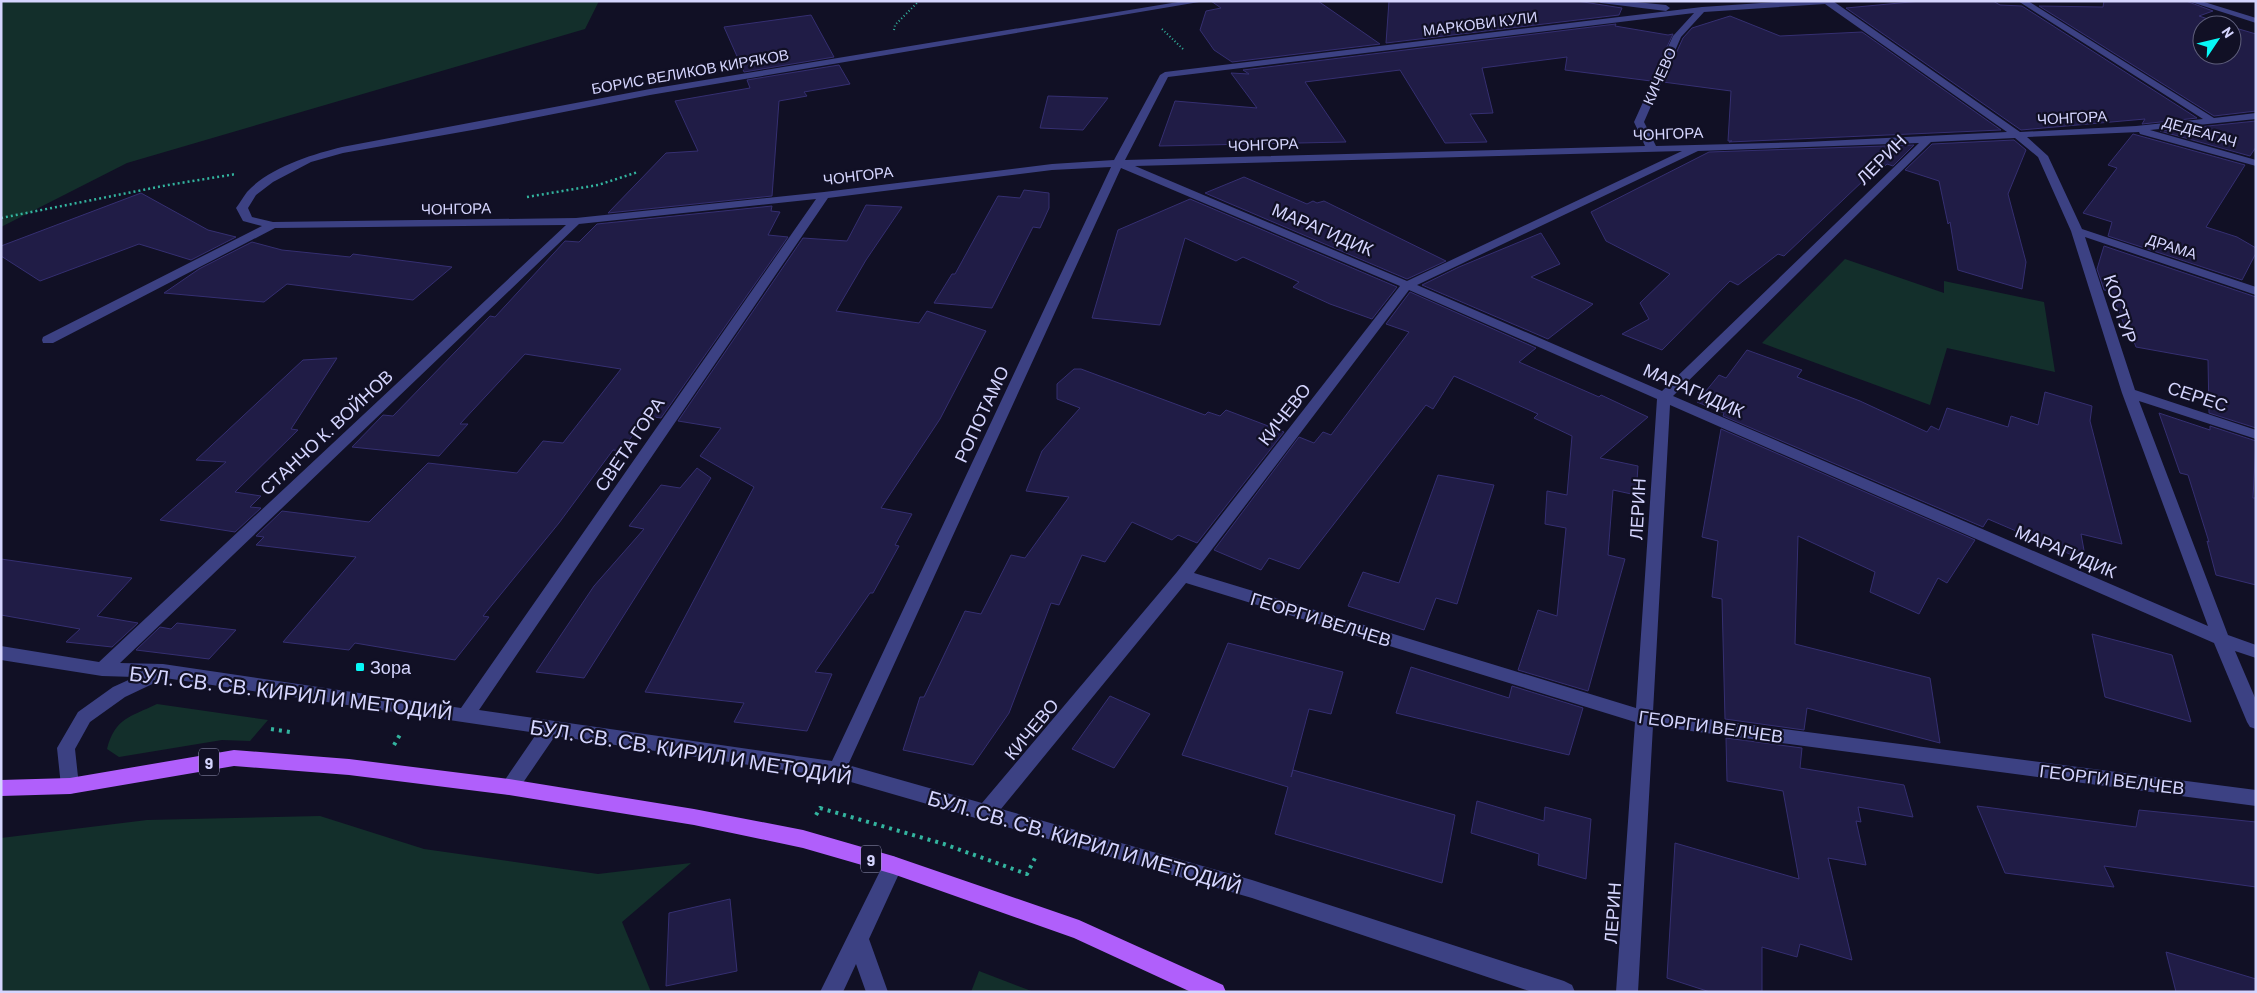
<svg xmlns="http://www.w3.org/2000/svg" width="2257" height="993" font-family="Barlow,sans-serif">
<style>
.green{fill:#132f2b}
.building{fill:#201c46;stroke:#352f71}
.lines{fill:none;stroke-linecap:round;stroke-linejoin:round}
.path-far2{stroke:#33b49f;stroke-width:2;stroke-dasharray:1 2.5;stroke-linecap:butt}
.path-far1{stroke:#33b49f;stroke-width:2.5;stroke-dasharray:2 3;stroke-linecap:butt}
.path{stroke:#33b49f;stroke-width:4;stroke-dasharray:3 5;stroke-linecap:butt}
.minor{fill:#3c4183;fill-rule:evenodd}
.major{fill:#b05ffb;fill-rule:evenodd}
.poi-dot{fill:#07f8f7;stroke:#111025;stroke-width:2}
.labels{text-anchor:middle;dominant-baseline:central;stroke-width:4.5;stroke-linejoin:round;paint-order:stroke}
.far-street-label{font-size:15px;fill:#d5d5fe;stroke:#111025}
.shield{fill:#111025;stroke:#9a9abd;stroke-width:1}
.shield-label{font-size:16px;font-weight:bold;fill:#d5d5fe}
.street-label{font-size:18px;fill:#d5d5fe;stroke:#111025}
.poi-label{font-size:18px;fill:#d5d5fe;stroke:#111025;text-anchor:start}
.near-street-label{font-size:21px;fill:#d5d5fe;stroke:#111025}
</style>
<rect width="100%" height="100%" fill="#111025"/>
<!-- green -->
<path class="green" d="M 1,1 L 599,1 L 585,29 L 127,163 L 1,227 Z
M 1845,259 L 1944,293 L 1944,281 L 2044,302 L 2055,372 L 1947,348 L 1930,405 L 1762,343 Z
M 157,704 L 268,720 L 250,741 L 222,740 L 119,757 L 107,749 C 115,718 130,717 157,704 Z
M 320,816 L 424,849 L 598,874 L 691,863 L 622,922 L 651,992 L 1,992 L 1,838 L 147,820 Z
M 979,971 L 1034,992 L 971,992 Z"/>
<!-- building -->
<path class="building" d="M 1211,1 L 1318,1 L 1380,44 L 1232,62 L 1214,50 L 1200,30 L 1206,11 L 1221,8 Z
M 1389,1 L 1577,1 L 1622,8 L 1619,15 L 1386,43 Z
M 1921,1 L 1993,1 L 2000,5 L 2022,6 L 2197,118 L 2142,124 L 2145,119 L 2021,130 L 1846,8 Z
M 2104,1 L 2186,1 L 2213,11 L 2199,16 L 2226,25 L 2202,25 L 2202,55 L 2232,55 L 2232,27 L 2256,34 L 2256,111 L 2214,116 L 2039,6 L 2103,7 Z
M 811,15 L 834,57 L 744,72 L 724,27 Z
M 1730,16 L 1780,36 L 1862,32 L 2001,130 L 1729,142 L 1732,141 L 1728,141 L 1731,91 L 1663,82 L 1683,38 L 1692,28 Z
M 1616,24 L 1615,26 L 1668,35 L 1673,34 L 1651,81 L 1565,70 L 1567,57 L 1482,68 L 1493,113 L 1470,114 L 1487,142 L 1445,143 L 1400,70 L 1305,82 L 1346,142 L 1159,146 L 1175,101 L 1257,108 L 1231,73 L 1249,74 L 1243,70 Z
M 839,65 L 850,84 L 804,92 L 807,96 L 779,101 L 772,196 L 608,213 L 666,153 L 698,151 L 675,101 L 750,88 L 747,80 Z
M 1048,96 L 1108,98 L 1083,130 L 1040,128 Z
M 2256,121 L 2256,147 L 2250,156 L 2160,131 Z
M 2133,134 L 2245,165 L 2206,227 L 2237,237 L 2256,248 L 2256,253 L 2242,280 L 2108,236 L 2112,222 L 2083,213 L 2117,168 L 2108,165 Z
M 2014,140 L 2026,150 L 2008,194 L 2026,262 L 2022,289 L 1958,270 L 1950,222 L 1948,224 L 1939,181 L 1905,170 L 1932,144 Z
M 1914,145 L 1893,166 L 1887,164 L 1869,180 L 1865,179 L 1784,256 L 1778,254 L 1738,285 L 1730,281 L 1662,350 L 1622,334 L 1649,319 L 1640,303 L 1670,274 L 1606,241 L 1591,212 L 1709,152 Z
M 1244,177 L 1307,204 L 1313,201 L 1317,203 L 1324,201 L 1446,261 L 1407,279 L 1205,193 Z
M 1024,190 L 1049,193 L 1049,208 L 1040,228 L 1033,227 L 992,308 L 934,303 L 952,274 L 955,274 L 998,196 L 1020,198 Z
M 141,193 L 208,230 L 236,237 L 191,260 L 139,244 L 40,281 L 1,256 L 1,246 Z
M 1190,199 L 1397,287 L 1372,319 L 1330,304 L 1293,287 L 1299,282 L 1243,257 L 1236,261 L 1185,238 L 1160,325 L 1092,318 L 1118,230 Z
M 866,205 L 902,207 L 866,260 L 836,311 L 919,323 L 927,311 L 986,331 L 940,419 L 881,508 L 912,514 L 895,545 L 899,546 L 873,593 L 870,593 L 815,672 L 832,674 L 807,731 L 734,722 L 744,703 L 645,692 L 754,487 L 700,456 L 721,428 L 678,421 L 803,238 L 847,241 Z
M 772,206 L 771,211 L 780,212 L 768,235 L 788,237 L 661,418 L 647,416 L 621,451 L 613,450 L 559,523 L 483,616 L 489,617 L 455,660 L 355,643 L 349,650 L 283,642 L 356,557 L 256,545 L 264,537 L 256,536 L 282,511 L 369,522 L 428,463 L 517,473 L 543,441 L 563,443 L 621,369 L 525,354 L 460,424 L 468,424 L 439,456 L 352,447 L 383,415 L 393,416 L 490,316 L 495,317 L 565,241 L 579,242 L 597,224 Z
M 1541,233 L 1560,264 L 1531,277 L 1593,304 L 1548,339 L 1422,285 L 1459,267 Z
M 252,242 L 282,250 L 350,257 L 353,254 L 452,267 L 413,300 L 287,284 L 264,302 L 164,293 L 199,269 Z
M 2104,246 L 2256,297 L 2256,428 L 2209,413 L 2208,360 L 2136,347 L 2131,334 L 2130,340 L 2111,291 L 2104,290 L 2097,269 Z
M 1410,292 L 1536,348 L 1519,362 L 1599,397 L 1601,395 L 1648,417 L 1600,458 L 1638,466 L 1636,495 L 1613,490 L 1608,555 L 1625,559 L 1588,691 L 1518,670 L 1538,610 L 1557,616 L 1566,528 L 1545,524 L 1547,491 L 1567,495 L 1572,436 L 1534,418 L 1538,414 L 1454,376 L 1433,409 L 1426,405 L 1299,569 L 1269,558 L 1261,570 L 1214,550 L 1299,437 L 1314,443 L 1323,432 L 1331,435 L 1409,332 L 1386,324 Z
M 1747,350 L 1802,370 L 1797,377 L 1860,401 L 1927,432 L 1931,426 L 1939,430 L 1947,408 L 2008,427 L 2011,416 L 2038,425 L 2045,392 L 2092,406 L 2090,421 L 2122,544 L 2081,534 L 2086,561 L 1988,519 L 1983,527 L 1723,416 L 1724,413 L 1697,402 L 1719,375 L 1726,378 Z
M 337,358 L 291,429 L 298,430 L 235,492 L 261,496 L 250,507 L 261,508 L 235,532 L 160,520 L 226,462 L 196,460 L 303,360 Z
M 1074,369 L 1081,369 L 1205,415 L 1208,412 L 1220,416 L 1226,410 L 1284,432 L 1197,543 L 1178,535 L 1172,540 L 1132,522 L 1105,562 L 1082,555 L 1059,605 L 1051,603 L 1009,713 L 973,765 L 903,750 L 920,697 L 924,697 L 965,611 L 981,614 L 1011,555 L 1025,558 L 1069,497 L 1026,491 L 1042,451 L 1080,408 L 1057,399 L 1057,384 Z
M 2159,413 L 2210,430 L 2210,426 L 2256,441 L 2253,498 L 2256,498 L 2256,585 L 2216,575 L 2207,541 L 2209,542 L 2188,475 L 2180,473 Z
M 1721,429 L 1975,540 L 1947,583 L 1938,578 L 1919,614 L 1870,592 L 1875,572 L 1798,536 L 1795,644 L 1930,678 L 1940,743 L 1807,708 L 1804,730 L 1725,719 L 1722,599 L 1712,597 L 1718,541 L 1702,537 Z
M 697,468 L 711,478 L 584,678 L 536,672 L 594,586 L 644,529 L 629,526 L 661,485 L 680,488 Z
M 1438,475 L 1494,485 L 1457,604 L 1436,598 L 1424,630 L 1348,606 L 1363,572 L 1399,583 Z
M 1,559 L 132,578 L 97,616 L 138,623 L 112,647 L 66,642 L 80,629 L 1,615 Z
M 177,623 L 236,630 L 209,659 L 136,650 L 160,627 L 171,629 Z
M 2092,634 L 2172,655 L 2191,722 L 2105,697 Z
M 1228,643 L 1343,672 L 1331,714 L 1309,709 L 1291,777 L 1293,770 L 1455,815 L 1442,883 L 1275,834 L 1288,787 L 1182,755 Z
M 1411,667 L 1509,698 L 1512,686 L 1583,708 L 1569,755 L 1396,713 Z
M 1110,696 L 1150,714 L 1114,768 L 1072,749 Z
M 1726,738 L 1802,748 L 1800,768 L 1904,785 L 1913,817 L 1858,807 L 1861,822 L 1856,821 L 1866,865 L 1828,858 L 1852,960 L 1800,944 L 1797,957 L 1762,947 L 1762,992 L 1710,992 L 1667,978 L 1675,843 L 1799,879 L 1783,791 L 1727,781 Z
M 1477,801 L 1544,821 L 1545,807 L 1591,819 L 1586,879 L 1538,865 L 1539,854 L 1471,833 Z
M 1977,806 L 2136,827 L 2139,810 L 2256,822 L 2256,887 L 2104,866 L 2114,887 L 2005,873 Z
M 730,899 L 737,971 L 666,986 L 669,913 Z
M 2166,952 L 2256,979 L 2256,992 L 2176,992 Z"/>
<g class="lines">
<!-- path-far2 -->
<path class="path-far2" d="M 1162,29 L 1184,50
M 894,30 L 895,25 L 919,1"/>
<!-- path-far1 -->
<path class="path-far1" d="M 527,197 L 598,185 L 638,172
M 1,218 L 168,185 L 236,174"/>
<!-- path -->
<path class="path" d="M 271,729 L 290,732
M 394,745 L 401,733
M 816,815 L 820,808 L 944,844 L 1027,874 L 1036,856"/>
<!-- minor -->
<path class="minor" d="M 1184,1 L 1205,1 L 650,95 L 478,129 L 343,153 L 311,162 L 273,182 L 256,195 L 248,208 L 252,217 L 273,222 L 576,218 L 824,192 L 1052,164 L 1114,160 L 1160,75 L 1165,72 L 1702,7 L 1790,1 L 1833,1 L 2020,132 L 2136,126 L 2203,119 L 2018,1 L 2028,1 L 2214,118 L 2256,113 L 2256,119 L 2150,130 L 2256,160 L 2256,166 L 2140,134 L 2139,132 L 2027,137 L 2048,156 L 2082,229 L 2256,287 L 2256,295 L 2085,237 L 2135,390 L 2256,430 L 2256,439 L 2139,401 L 2228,635 L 2256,645 L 2256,658 L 2235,651 L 2256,700 L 2256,729 L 2250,727 L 2247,722 L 2214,643 L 1670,405 L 1653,712 L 2256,790 L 2256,806 L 1653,726 L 1638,992 L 1616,992 L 1635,722 L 1186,583 L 1001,809 L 1252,880 L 1564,981 L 1572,985 L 1575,992 L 1532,992 L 1252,898 L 837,778 L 555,736 L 516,793 L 509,795 L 502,793 L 500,787 L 537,733 L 165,678 L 125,697 L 90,722 L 75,749 L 79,786 L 77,792 L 70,794 L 63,792 L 61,786 L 57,748 L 78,712 L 113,687 L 135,677 L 102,676 L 1,660 L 1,646 L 99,662 L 566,225 L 275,228 L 53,343 L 43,343 L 42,340 L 43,337 L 262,226 L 243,221 L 236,208 C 240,203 243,197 247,192 C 268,168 313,154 342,147 L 650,89 ZM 1825,4 L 2007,132 L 1805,142 L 1656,146 L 1644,122 L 1681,37 L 1704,12 ZM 1694,13 L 1673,36 L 1634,122 L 1645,146 L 1125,160 L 1168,77 ZM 2015,138 L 2038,157 L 2071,231 L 2122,393 L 2208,626 L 1673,396 L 1931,142 ZM 1919,143 L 1662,391 L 1417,285 L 1698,151 ZM 1682,151 L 1407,281 L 1135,166 ZM 1111,167 L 832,761 L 479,710 L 828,198 L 1052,170 ZM 1121,168 L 1400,286 L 1177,572 L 982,803 L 848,765 ZM 816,199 L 461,708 L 163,664 L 120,663 L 579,224 ZM 1409,290 L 1657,399 L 1636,708 L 1194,573 Z
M 1597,1 L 1626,1 L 1666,5 L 1670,8 L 1666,11 L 1601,3 Z
M 2188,1 L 2201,1 L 2256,18 L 2256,23 Z
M 893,856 L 900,859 L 903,865 L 869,939 L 888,992 L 866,992 L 856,964 L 843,992 L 820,992 L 886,859 Z"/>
<!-- major -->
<path class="major" d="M 234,750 L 349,759 L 509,779 L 694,809 L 803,830 L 893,856 L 1079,920 L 1223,985 L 1226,992 L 1191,992 L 1074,938 L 893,874 L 803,848 L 694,825 L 509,795 L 349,775 L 234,766 L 70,794 L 1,796 L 1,780 L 70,778 Z"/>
</g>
<!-- markers -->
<rect class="poi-dot" x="355" y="662" width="10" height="10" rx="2.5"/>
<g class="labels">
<!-- far-street labels -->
<g class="far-street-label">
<text transform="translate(1480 23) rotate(-7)">МАРКОВИ КУЛИ</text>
<text transform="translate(690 71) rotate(-10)">БОРИС ВЕЛИКОВ КИРЯКОВ</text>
<text transform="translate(1659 76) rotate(-66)">КИЧЕВО</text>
<text transform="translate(2072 117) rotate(-3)">ЧОНГОРА</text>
<text transform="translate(2200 131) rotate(16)">ДЕДЕАГАЧ</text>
<text transform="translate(1668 133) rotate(-2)">ЧОНГОРА</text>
<text transform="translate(1263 144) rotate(-2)">ЧОНГОРА</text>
<text transform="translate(858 175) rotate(-7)">ЧОНГОРА</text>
<text transform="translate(456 208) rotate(-1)">ЧОНГОРА</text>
<text transform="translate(2172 246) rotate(18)">ДРАМА</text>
</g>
<!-- shield labels -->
<g class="shield">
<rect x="199" y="748.5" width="20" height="27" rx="4"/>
<rect x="861" y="845.5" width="20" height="27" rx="4"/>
</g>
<g class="shield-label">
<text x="209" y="762">9</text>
<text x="871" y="859">9</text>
</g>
<!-- street labels -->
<g class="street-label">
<text transform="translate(1881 159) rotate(-45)">ЛЕРИН</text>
<text transform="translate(1323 229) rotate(23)">МАРАГИДИК</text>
<text transform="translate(2121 309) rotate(72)">КОСТУР</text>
<text transform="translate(1694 390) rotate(24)">МАРАГИДИК</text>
<text transform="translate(2198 396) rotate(18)">СЕРЕС</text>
<text transform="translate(981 414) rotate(-65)">РОПОТАМО</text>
<text transform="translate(1284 414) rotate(-52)">КИЧЕВО</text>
<text transform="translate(326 432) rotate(-43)">СТАНЧО К. ВОЙНОВ</text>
<text transform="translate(629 444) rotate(-56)">СВЕТА ГОРА</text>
<text transform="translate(1637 509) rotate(-87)">ЛЕРИН</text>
<text transform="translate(2066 551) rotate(23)">МАРАГИДИК</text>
<text transform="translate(1321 619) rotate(17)">ГЕОРГИ ВЕЛЧЕВ</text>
<text transform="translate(1711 726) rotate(8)">ГЕОРГИ ВЕЛЧЕВ</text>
<text transform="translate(1031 729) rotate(-50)">КИЧЕВО</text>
<text transform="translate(2112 779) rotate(7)">ГЕОРГИ ВЕЛЧЕВ</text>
<text transform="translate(1612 913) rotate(-86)">ЛЕРИН</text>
</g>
<!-- poi labels -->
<g class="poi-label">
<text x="370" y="667">Зора</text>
</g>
<!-- near-street labels -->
<g class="near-street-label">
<text transform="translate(291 692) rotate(7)">БУЛ. СВ. СВ. КИРИЛ И МЕТОДИЙ</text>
<text transform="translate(691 751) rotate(9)">БУЛ. СВ. СВ. КИРИЛ И МЕТОДИЙ</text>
<text transform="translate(1085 841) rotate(16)">БУЛ. СВ. СВ. КИРИЛ И МЕТОДИЙ</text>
</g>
</g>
<!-- border -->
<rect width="2257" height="993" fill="none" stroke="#d5d5fe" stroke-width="5"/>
<!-- north arrow -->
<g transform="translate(2217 40) rotate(55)"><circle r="24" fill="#111025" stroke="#5f5f7c"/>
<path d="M0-4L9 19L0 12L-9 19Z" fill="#07f8f7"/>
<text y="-8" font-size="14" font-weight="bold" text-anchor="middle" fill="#d5d5fe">N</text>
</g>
</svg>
